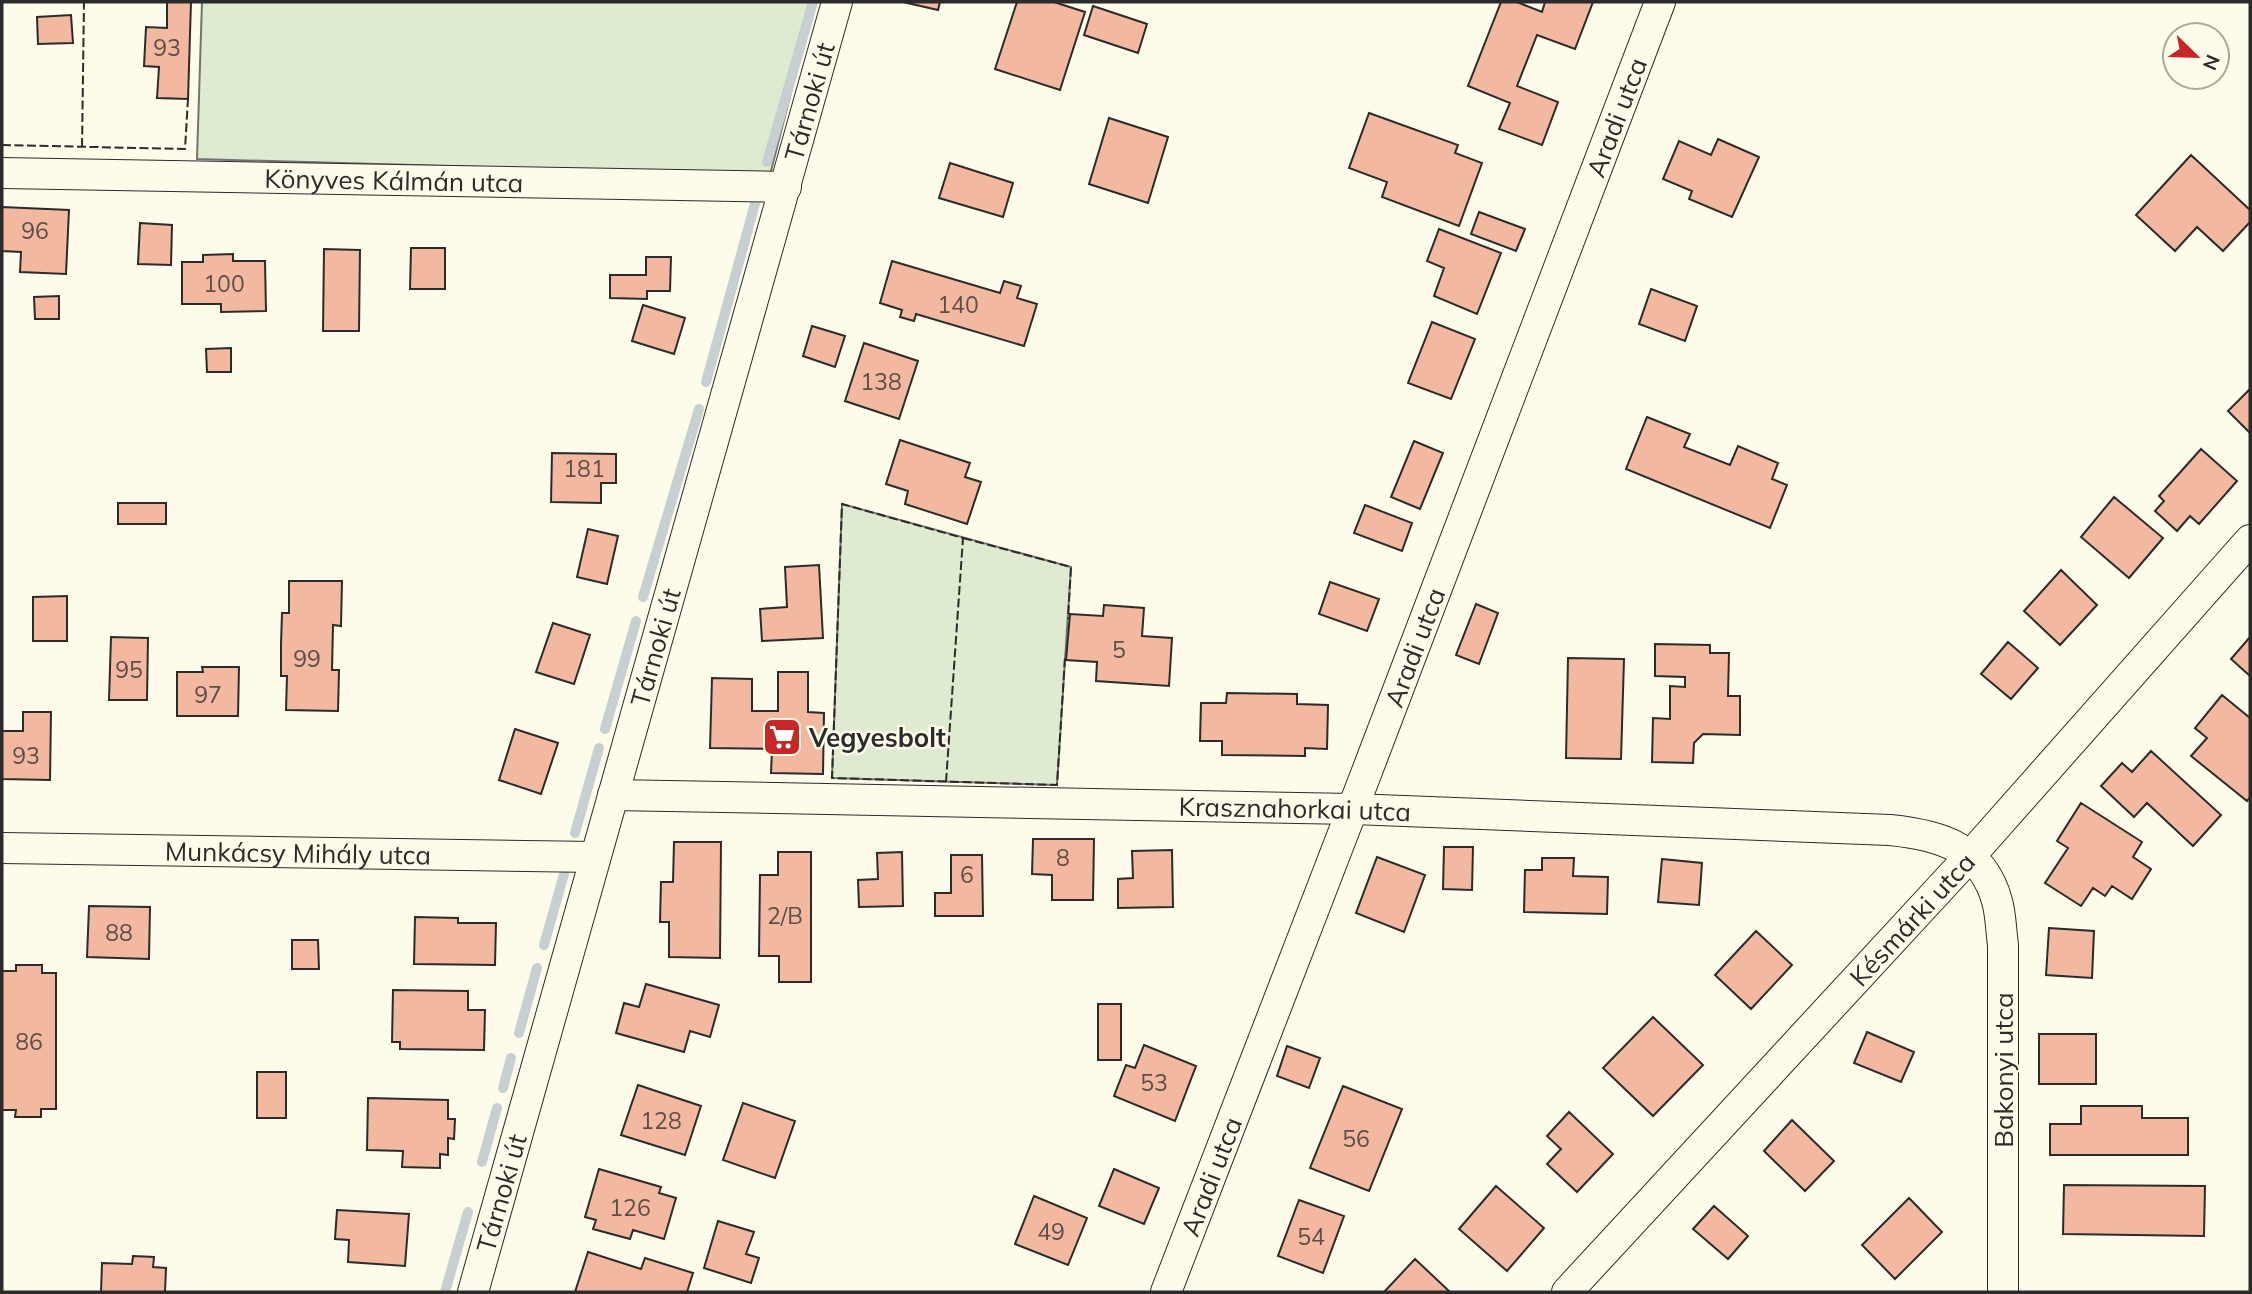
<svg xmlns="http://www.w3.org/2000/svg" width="2252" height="1294" font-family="Mulish,sans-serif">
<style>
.green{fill:#deebd1;stroke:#74746e;stroke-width:2}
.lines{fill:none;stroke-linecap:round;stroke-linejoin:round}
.stream{stroke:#c7d0d0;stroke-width:10}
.building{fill:#f2b8a0;stroke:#2b2b2b;stroke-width:2}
.street-casing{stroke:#2b2b2b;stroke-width:32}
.street{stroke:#fdfbea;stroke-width:30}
.fence{stroke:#2b2b2b;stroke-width:2;stroke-dasharray:9 3.5;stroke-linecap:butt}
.labels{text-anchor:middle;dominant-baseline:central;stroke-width:5;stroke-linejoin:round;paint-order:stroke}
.number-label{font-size:23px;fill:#5d4e48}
.street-label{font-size:26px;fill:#2b2b2b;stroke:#fdfbea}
.poi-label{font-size:26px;font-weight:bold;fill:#2b2b2b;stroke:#fdfbea;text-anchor:start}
</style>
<rect width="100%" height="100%" fill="#fdfbea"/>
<!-- green -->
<path class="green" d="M 202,2 L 814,2 L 770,175 L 197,159 Z
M 842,504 L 1071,567 L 1057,785 L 832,778 Z"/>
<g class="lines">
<!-- stream -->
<path class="stream" d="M 767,162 L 813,2
M 706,382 L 756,200
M 643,597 L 699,409
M 605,729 L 636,621
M 575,833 L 599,748
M 544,945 L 564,874
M 519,1033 L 537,968
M 503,1088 L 511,1058
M 482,1162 L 497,1108
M 445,1292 L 468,1212"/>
</g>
<!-- building -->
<path class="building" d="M 167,2 L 191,2 L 188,99 L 157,98 L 159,67 L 144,66 L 146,27 L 167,28 Z
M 903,2 L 940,2 L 938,10 Z
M 1017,2 L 1054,2 L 1085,12 L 1060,90 L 995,69 Z
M 1501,2 L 1517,2 L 1542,12 L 1545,2 L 1593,2 L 1575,49 L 1537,35 L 1517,86 L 1558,102 L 1542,145 L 1499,129 L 1510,103 L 1468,86 Z
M 1093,6 L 1147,24 L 1138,53 L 1084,35 Z
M 71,15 L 73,43 L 38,44 L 37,17 Z
M 1369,113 L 1458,145 L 1455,153 L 1482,163 L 1459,226 L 1382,197 L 1387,182 L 1349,168 Z
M 1109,118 L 1168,137 L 1148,203 L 1089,184 Z
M 1718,139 L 1759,157 L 1732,217 L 1689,199 L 1692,191 L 1663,179 L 1679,141 L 1711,155 Z
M 2191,155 L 2250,210 L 2250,222 L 2223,251 L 2197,227 L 2175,251 L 2136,215 Z
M 950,163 L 1013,183 L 1003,217 L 939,198 Z
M 2,207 L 69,210 L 66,274 L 20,272 L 21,252 L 2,251 Z
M 1479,212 L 1525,229 L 1516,251 L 1471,234 Z
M 140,223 L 172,225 L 171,265 L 138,264 Z
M 1439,229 L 1501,253 L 1477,314 L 1434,296 L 1444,268 L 1427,261 Z
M 411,248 L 445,248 L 445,289 L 410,289 Z
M 324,249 L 360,250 L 359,331 L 323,331 Z
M 233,254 L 233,261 L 265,261 L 266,311 L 221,312 L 221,304 L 182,304 L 182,262 L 203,262 L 203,255 Z
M 646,257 L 671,257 L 670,291 L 647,291 L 647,299 L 610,298 L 610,275 L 646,275 Z
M 892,261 L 1000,293 L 1004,281 L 1021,286 L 1017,298 L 1037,304 L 1024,346 L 916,314 L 914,321 L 900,317 L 902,310 L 880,303 Z
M 1651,289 L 1697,306 L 1685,341 L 1639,324 Z
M 59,296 L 59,319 L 35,319 L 34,297 Z
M 643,305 L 685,318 L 674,354 L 632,341 Z
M 1432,322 L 1475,339 L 1451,399 L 1408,383 Z
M 812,326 L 845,336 L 835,367 L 803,356 Z
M 864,343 L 918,361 L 899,419 L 845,401 Z
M 231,348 L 231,372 L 207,372 L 206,349 Z
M 2250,389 L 2250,433 L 2228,411 Z
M 1647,417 L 1690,434 L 1684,447 L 1730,465 L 1738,446 L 1778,463 L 1772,479 L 1787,485 L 1770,528 L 1626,469 Z
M 900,440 L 970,463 L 965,477 L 981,482 L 967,524 L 905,504 L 908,491 L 886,484 Z
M 1414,441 L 1443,453 L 1420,509 L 1391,497 Z
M 2201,449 L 2237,481 L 2199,524 L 2190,516 L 2177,531 L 2155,511 L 2164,501 L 2159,496 Z
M 552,453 L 616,454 L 616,483 L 601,483 L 601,503 L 551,502 Z
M 2114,497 L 2163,538 L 2129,578 L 2081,537 Z
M 118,503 L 166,503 L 166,524 L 118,524 Z
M 1365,505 L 1412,523 L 1402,551 L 1354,533 Z
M 588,529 L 618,536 L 607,584 L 577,577 Z
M 819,565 L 823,638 L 762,641 L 760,609 L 787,607 L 785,567 Z
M 2061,570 L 2097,605 L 2060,645 L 2024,611 Z
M 289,581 L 342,581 L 341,626 L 333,625 L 332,670 L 339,670 L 338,711 L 286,710 L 287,676 L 281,676 L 281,644 L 282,613 L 289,613 Z
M 1330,582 L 1379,599 L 1367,631 L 1319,614 Z
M 67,596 L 67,641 L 33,641 L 33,597 Z
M 1476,604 L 1498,613 L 1479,664 L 1456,655 Z
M 1104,605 L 1144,608 L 1142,636 L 1172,638 L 1169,686 L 1096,681 L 1097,662 L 1066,660 L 1070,614 L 1103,616 Z
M 553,623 L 590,635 L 574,684 L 536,672 Z
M 111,637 L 148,638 L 147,700 L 109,700 Z
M 2250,637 L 2250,676 L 2231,659 Z
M 2008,642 L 2038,668 L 2011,699 L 1981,674 Z
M 1655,644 L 1710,645 L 1710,653 L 1729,653 L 1728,696 L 1740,696 L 1740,735 L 1703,734 L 1694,743 L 1693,763 L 1652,762 L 1653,718 L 1670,719 L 1670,686 L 1685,687 L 1685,677 L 1655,676 Z
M 1568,658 L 1624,659 L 1621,759 L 1566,758 Z
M 202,667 L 239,667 L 238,716 L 177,716 L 177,672 L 203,672 Z
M 778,672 L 808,672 L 808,712 L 824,713 L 823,774 L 771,773 L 772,749 L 710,748 L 712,678 L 752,679 L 752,711 L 778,711 Z
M 1227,693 L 1297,694 L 1297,704 L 1328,705 L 1327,749 L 1305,748 L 1305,756 L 1222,755 L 1222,741 L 1200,741 L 1201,703 L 1226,703 Z
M 2222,695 L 2250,718 L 2250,797 L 2247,801 L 2191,756 L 2207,738 L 2195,728 Z
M 23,712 L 51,712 L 50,780 L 2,779 L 2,731 L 23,731 Z
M 515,729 L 558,743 L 541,794 L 499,780 Z
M 2151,751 L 2221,815 L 2193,846 L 2147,803 L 2134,817 L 2101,786 L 2122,763 L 2132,772 Z
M 2081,803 L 2142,842 L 2133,857 L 2151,869 L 2132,899 L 2112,886 L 2105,896 L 2093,888 L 2081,906 L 2045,883 L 2068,848 L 2057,841 Z
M 1033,839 L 1094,839 L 1093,900 L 1052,900 L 1052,875 L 1032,874 Z
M 674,842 L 721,842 L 720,958 L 669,957 L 669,922 L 660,922 L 661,882 L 673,882 Z
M 1444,847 L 1473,847 L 1472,890 L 1443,889 Z
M 1172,850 L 1173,907 L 1118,908 L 1118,879 L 1133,878 L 1132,851 Z
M 778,852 L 811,852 L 811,982 L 779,982 L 779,956 L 759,956 L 760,875 L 778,875 Z
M 902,852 L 903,906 L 859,907 L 858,880 L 878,879 L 877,853 Z
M 951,855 L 982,855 L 983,916 L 935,916 L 935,893 L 951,893 Z
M 1377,857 L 1425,875 L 1404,932 L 1356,913 Z
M 1542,858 L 1574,858 L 1573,876 L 1608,877 L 1607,914 L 1524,912 L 1525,870 L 1542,870 Z
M 1662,859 L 1702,863 L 1699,905 L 1658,902 Z
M 89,906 L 150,907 L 149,959 L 87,957 Z
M 415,917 L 458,918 L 458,923 L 496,923 L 495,965 L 414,964 Z
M 2049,928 L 2094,931 L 2092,978 L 2046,975 Z
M 1756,931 L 1792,965 L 1751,1009 L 1715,975 Z
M 292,940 L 318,940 L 319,969 L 292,969 Z
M 16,965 L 42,965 L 42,973 L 56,973 L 56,1109 L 41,1109 L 41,1117 L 15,1117 L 16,1110 L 2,1110 L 2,971 L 16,971 Z
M 646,984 L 719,1005 L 710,1037 L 690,1031 L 684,1052 L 616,1033 L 624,1003 L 639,1007 Z
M 393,990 L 468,991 L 468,1010 L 485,1010 L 484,1050 L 400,1049 L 400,1042 L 392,1042 Z
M 1098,1004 L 1121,1004 L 1121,1060 L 1098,1060 Z
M 1653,1017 L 1703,1065 L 1653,1116 L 1603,1068 Z
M 1867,1032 L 1914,1052 L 1901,1082 L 1854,1063 Z
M 2039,1034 L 2096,1034 L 2096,1084 L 2039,1084 Z
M 1144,1045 L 1196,1066 L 1175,1121 L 1114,1096 L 1126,1065 L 1135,1068 Z
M 1287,1046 L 1320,1058 L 1309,1088 L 1277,1076 Z
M 257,1072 L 286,1072 L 286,1118 L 257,1118 Z
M 638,1085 L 701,1106 L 685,1155 L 621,1135 Z
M 1343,1086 L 1402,1109 L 1369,1191 L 1310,1168 Z
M 368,1098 L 448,1100 L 448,1119 L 455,1119 L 454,1139 L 448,1138 L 448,1155 L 440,1154 L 440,1168 L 402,1167 L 403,1151 L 367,1150 Z
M 743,1103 L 795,1121 L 775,1178 L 723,1160 Z
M 2081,1106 L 2142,1106 L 2142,1118 L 2188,1118 L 2188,1155 L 2050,1155 L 2050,1124 L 2081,1124 Z
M 1569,1112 L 1613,1154 L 1577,1192 L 1547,1164 L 1561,1149 L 1547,1136 Z
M 1792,1120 L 1834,1161 L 1805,1191 L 1764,1151 Z
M 599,1169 L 661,1187 L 659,1193 L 676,1198 L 664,1239 L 633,1230 L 630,1239 L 593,1229 L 596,1220 L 585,1217 Z
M 1114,1169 L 1159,1188 L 1144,1224 L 1099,1206 Z
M 2064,1185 L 2205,1186 L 2204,1236 L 2063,1234 Z
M 1496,1186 L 1544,1228 L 1507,1271 L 1459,1229 Z
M 1034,1196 L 1087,1218 L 1068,1265 L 1015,1244 Z
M 1909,1198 L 1942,1232 L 1895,1279 L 1862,1245 Z
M 1299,1200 L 1344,1216 L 1323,1273 L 1278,1256 Z
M 1714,1206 L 1748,1236 L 1728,1259 L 1693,1229 Z
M 337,1210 L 409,1214 L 405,1266 L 348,1262 L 349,1240 L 335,1239 Z
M 718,1221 L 754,1232 L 746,1254 L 759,1258 L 751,1283 L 704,1268 Z
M 588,1252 L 641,1269 L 645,1258 L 693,1273 L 687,1292 L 575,1292 Z
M 133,1256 L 154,1257 L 153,1267 L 166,1268 L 165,1292 L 101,1292 L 102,1263 L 132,1264 Z
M 1415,1259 L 1450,1292 L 1384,1292 Z"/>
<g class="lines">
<defs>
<g id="street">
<path id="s1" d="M 2,173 L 786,187"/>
<path id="s2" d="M 613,795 L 1353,809 L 1890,830 C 1940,835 1982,847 1997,901 C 2001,915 2001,931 2003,945 L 2003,1292"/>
<path id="s3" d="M 2,848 L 595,857"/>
<path id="s4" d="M 473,1292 L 837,2"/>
<path id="s5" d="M 1166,1292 L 1366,774 L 1660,2"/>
<path id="s6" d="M 1567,1292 L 1971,855 L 2250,540"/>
</g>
</defs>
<!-- street casing -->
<use href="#street" class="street-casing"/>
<!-- street -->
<use href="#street" class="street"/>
<!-- fence -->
<path class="fence" d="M 2,145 L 185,149 L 188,99
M 82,147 L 84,2
M 963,538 L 1071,567 L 1068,619
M 946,782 L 963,538 L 842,504 L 832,778 L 1057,785 L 1065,657"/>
</g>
<!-- icons -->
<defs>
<symbol id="supermarket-square" viewBox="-11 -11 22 22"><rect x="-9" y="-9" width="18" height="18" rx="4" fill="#c62828" stroke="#fdfbea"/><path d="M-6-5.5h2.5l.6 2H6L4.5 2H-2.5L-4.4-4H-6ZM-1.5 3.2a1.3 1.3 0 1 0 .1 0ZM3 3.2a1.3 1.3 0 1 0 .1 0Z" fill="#fff"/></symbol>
</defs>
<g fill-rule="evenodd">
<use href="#supermarket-square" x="760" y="715" width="44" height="44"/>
</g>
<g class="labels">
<!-- number labels -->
<g class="number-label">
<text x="167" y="47">93</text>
<text x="35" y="230">96</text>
<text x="224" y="283">100</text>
<text x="958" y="304">140</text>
<text x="881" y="381">138</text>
<text x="584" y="468">181</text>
<text x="1119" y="649">5</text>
<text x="307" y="658">99</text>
<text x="129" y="669">95</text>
<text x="208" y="694">97</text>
<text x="26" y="755">93</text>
<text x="1063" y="857">8</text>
<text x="967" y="874">6</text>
<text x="785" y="915">2/B</text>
<text x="119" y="932">88</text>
<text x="29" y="1041">86</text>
<text x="1154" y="1082">53</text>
<text x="661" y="1120">128</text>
<text x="1356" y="1138">56</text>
<text x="630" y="1207">126</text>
<text x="1051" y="1231">49</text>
<text x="1311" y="1236">54</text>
</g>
<!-- street labels -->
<g class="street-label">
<text stroke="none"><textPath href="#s4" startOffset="1237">Tárnoki út</textPath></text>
<text stroke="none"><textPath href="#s5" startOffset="1258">Aradi utca</textPath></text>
<text stroke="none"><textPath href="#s1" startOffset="392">Könyves Kálmán utca</textPath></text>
<text stroke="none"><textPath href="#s4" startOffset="670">Tárnoki út</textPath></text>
<text stroke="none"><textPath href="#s5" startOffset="691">Aradi utca</textPath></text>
<text stroke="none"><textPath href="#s2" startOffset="682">Krasznahorkai utca</textPath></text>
<text stroke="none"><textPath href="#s3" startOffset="296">Munkácsy Mihály utca</textPath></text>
<text stroke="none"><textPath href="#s6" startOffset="508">Késmárki utca</textPath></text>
<text transform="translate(2003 1070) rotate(-90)">Bakonyi utca</text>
<text stroke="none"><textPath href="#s5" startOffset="124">Aradi utca</textPath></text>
<text stroke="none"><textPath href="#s4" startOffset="103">Tárnoki út</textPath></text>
</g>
<!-- poi labels -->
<g class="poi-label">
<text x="809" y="737">Vegyesbolt</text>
</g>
</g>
<!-- border -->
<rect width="2252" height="1294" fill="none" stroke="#2b2b2b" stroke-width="7"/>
<!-- north arrow -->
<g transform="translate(2196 56) rotate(113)"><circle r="33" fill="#fdfbea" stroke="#a9a89e" stroke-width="2"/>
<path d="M0-5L12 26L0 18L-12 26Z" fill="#c62828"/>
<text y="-10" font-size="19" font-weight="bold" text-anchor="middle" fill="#2b2b2b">N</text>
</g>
</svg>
